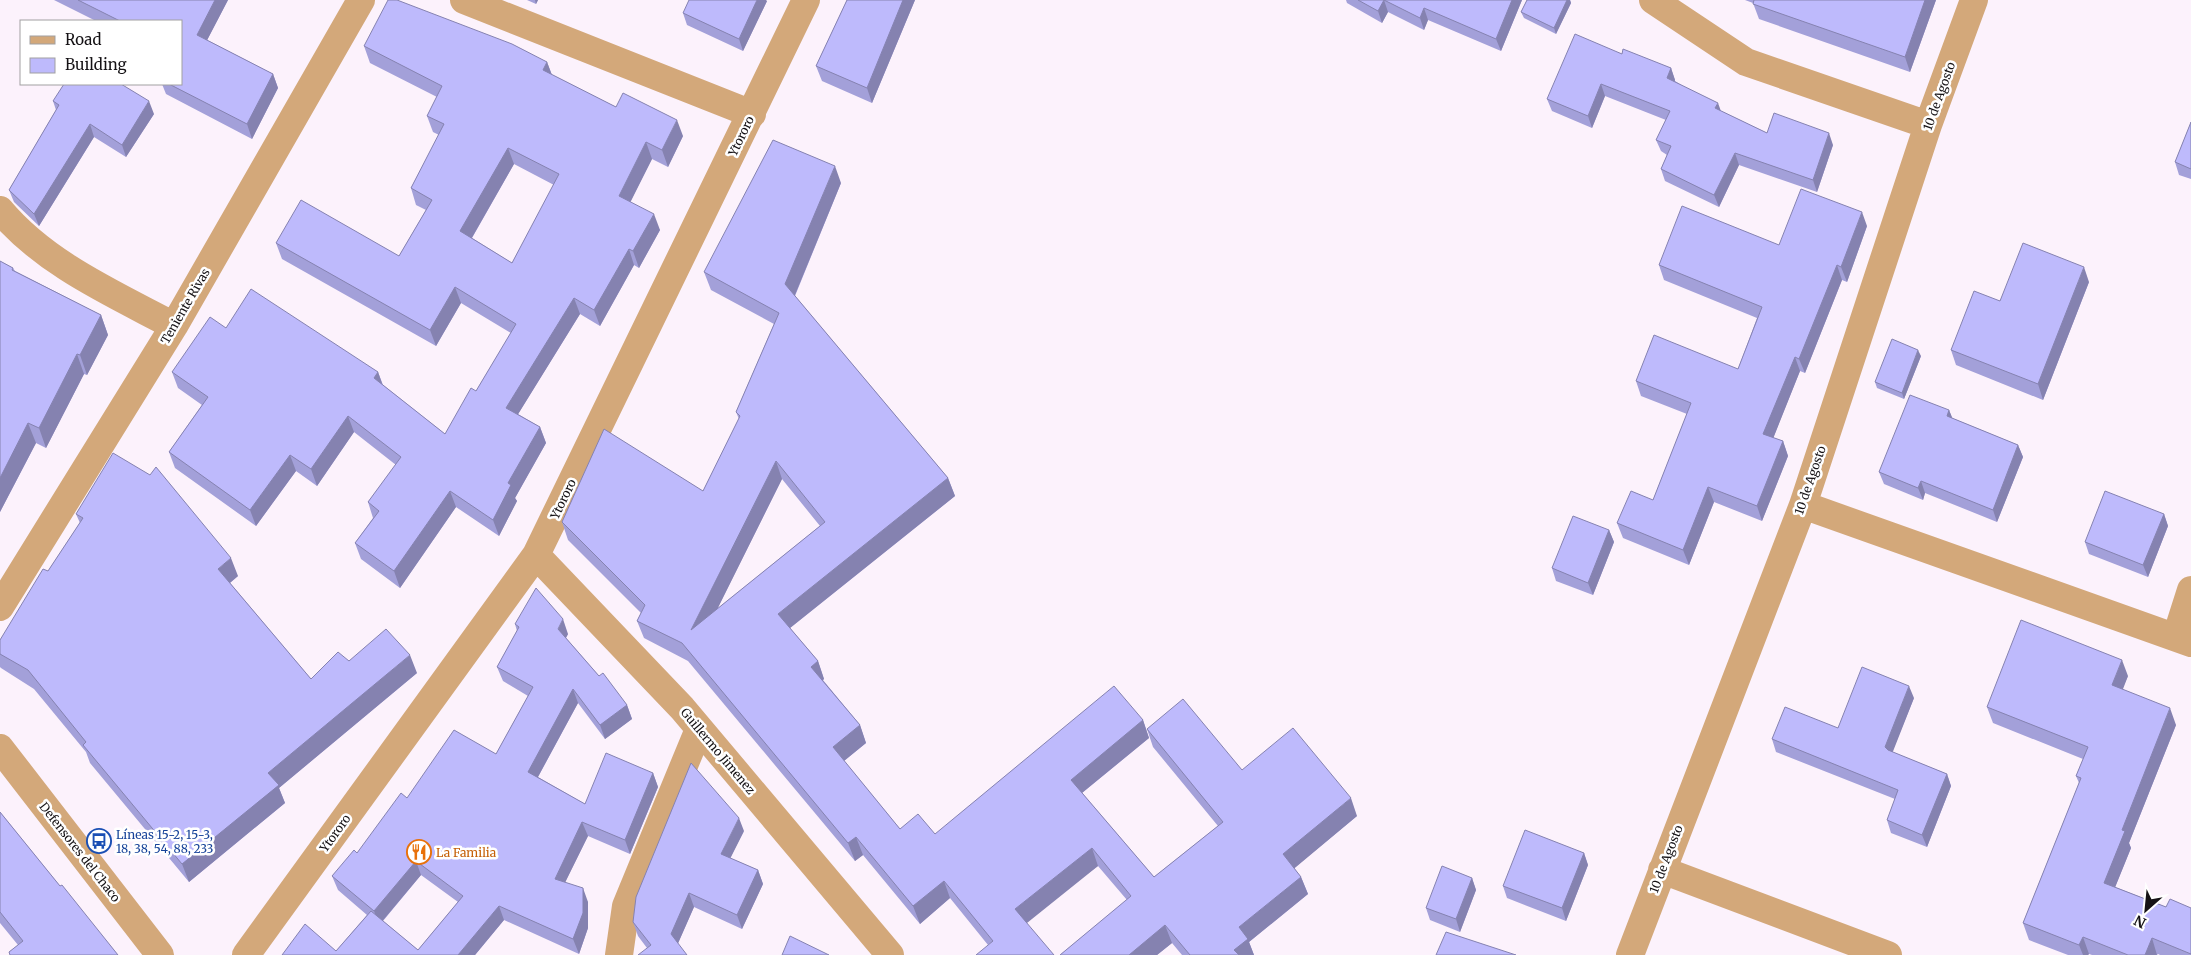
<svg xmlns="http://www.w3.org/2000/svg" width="2191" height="955" font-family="Merriweather,serif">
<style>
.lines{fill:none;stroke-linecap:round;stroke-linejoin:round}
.minor{stroke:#d3a87a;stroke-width:28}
.wall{fill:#a3a0d9;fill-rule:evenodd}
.shaded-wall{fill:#8582b0}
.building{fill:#bebafc;stroke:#8582b0;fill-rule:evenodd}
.labels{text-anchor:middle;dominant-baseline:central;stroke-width:5;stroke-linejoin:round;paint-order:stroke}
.street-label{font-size:12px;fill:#151215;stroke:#fff}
.transit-label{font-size:12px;fill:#164399;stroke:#fff;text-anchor:start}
.food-label{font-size:12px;fill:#c56008;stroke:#fff;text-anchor:start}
</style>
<rect width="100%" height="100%" fill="#fcf2fc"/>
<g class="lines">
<!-- minor -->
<path class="minor" d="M 464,0 L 752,114
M 1653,0 L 1746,62 L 1928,125
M 0,210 C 45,264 114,294 174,326
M 1803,505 L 2191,643
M 536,555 L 682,708 L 890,955
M 0,607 L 174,326 L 361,0
M 2176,637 L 2191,590
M 0,748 L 160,955
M 1662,870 L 1888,955
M 246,955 L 536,555 L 806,0
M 619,955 L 626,906 L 699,729
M 1630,955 L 1803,505 L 1928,125 L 1974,0"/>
</g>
<!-- wall -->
<path class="wall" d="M 54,0 L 228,0 L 207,40 L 273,74 L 278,88 L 252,139 L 166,94 L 162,84 L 181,84 L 181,21 L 96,21 Z
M 527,0 L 538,0 L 536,4 Z
M 847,0 L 915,0 L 872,103 L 822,81 L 816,66 Z
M 1346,0 L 1522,0 L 1501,51 L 1428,20 L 1424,30 L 1388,12 L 1382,23 L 1347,3 Z
M 1527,0 L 1570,0 L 1571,3 L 1556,34 L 1524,18 L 1521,12 Z
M 1745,0 L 1936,0 L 1910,72 L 1759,19 L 1753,3 Z
M 767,1 L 743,51 L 687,25 L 683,13 Z
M 364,46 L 547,62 L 552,75 L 616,107 L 683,136 L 668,167 L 652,159 L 630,202 L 660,230 L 639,268 L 634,265 L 600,326 L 580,314 L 518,414 L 540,427 L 546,443 L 515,498 L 517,501 L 499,536 L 456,507 L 400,588 L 361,559 L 355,543 L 373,518 L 368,502 L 396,465 L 354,432 L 317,486 L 296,471 L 256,526 L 175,468 L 169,452 L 202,405 L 178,388 L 172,372 L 226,328 L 378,372 L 383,385 L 445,434 L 476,391 L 511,333 L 461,303 L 436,346 L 282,259 L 276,243 L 399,256 L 426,210 L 416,205 L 411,188 L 439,135 L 433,132 L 427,116 L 437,97 L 370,63 ZM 514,164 L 554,185 L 512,263 L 472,238 Z
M 1622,54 L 1671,68 L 1675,80 L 1675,81 L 1721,111 L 1767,133 L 1833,145 L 1817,192 L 1739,165 L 1719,207 L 1665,181 L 1661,169 L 1667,155 L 1661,151 L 1656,140 L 1666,120 L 1605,96 L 1592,128 L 1552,111 L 1547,99 Z
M 53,101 L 154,114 L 126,157 L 94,137 L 39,226 L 14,202 L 9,190 L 56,110 Z
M 2191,122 L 2191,179 L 2179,175 L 2175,162 Z
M 841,183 L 795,296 L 948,478 L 955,496 L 790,628 L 818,661 L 824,679 L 823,680 L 860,725 L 866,743 L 844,761 L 900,829 L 935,834 L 1143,720 L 1149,738 L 1082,793 L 1154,877 L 1218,826 L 1153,747 L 1147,729 L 1242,770 L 1357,816 L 1294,868 L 1301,877 L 1308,894 L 1249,942 L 1254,955 L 1182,955 L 1172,943 L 1157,955 L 1060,955 L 1127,900 L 1098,866 L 988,945 L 950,898 L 920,924 L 863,855 L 855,861 L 688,661 L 644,638 L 637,621 L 641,613 L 568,540 L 562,522 L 703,491 L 739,419 L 736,412 L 774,324 L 711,290 L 704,272 ZM 782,479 L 820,526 L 717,609 Z
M 1867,226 L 1847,282 L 1842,280 L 1805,373 L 1800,371 L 1773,438 L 1783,441 L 1788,456 L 1762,521 L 1714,502 L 1689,565 L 1623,538 L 1617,523 L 1653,500 L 1687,414 L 1641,396 L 1636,381 L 1738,369 L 1757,318 L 1664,280 L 1659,265 L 1779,245 Z
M 0,261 L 13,268 L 15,271 L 101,315 L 108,335 L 87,375 L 84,374 L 46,448 L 36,443 L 0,512 Z
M 2089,282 L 2043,400 L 1956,365 L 1951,350 L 2000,301 Z
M 1921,356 L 1904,399 L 1877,388 L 1875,382 Z
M 1949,410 L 1952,418 L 2018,445 L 2023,457 L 1997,522 L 1925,493 L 1923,500 L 1884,484 L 1879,472 Z
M 76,514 L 238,576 L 230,583 L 311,679 L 349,661 L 417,673 L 279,788 L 285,803 L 189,882 L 90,763 L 86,752 L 34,689 L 1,668 L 0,667 L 0,640 L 48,571 L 80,523 Z
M 2164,514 L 2168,526 L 2148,577 L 2089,554 L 2085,542 Z
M 1609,530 L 1614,542 L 1593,595 L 1556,581 L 1552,568 Z
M 515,624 L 568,634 L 566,638 L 599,676 L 627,705 L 632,719 L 605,739 L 578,703 L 538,777 L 585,804 L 653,773 L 658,787 L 630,854 L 588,836 L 565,882 L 588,902 L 588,928 L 579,954 L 504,920 L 475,955 L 336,951 L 367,915 L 338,890 L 332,876 L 357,853 L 407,798 L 496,754 L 528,696 L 503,681 L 497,667 L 517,631 ZM 421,875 L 458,902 L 418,950 L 383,921 Z
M 2128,676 L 2122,689 L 2176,725 L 2129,843 L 2131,848 L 2115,887 L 2166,907 L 2191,908 L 2191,955 L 2160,955 L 2158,954 L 2157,955 L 2092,955 L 2089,954 L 2088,955 L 2068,955 L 2029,940 L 2023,923 L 2079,783 L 2076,776 L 2083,759 L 1993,723 L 1987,707 Z
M 1914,698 L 1892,752 L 1947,774 L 1951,786 L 1927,847 L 1891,833 L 1887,820 L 1895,799 L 1776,752 L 1772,739 L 1838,728 Z
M 0,812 L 60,886 L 118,955 L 10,955 L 9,952 L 18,945 L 0,923 Z
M 744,831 L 730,858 L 758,870 L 763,884 L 742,929 L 694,907 L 678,943 L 647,948 L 638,936 L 633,922 Z
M 1584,853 L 1588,865 L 1566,921 L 1507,898 L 1503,886 Z
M 1472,878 L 1476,890 L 1460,932 L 1430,920 L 1426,908 Z"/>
<!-- shaded-wall -->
<path class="shaded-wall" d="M 215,0 L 228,0 L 202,50 L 197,35 Z
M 535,0 L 538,0 L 536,4 Z
M 757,0 L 766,0 L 767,1 L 743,51 L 739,39 Z
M 903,0 L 915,0 L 872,103 L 867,88 Z
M 1384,0 L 1388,12 L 1382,23 L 1378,11 Z
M 1512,0 L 1522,0 L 1501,51 L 1496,39 Z
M 1567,0 L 1570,0 L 1571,3 L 1556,34 L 1554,28 Z
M 1925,0 L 1936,0 L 1910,72 L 1905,57 Z
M 1424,8 L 1428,20 L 1424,30 L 1420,18 Z
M 547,62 L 553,78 L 543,70 Z
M 1671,68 L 1675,80 L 1672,90 L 1667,78 Z
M 273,74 L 278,88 L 252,139 L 247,124 Z
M 1601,84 L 1605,96 L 1592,128 L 1588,116 Z
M 149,101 L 154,114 L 126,157 L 122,145 Z
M 1718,103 L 1722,114 L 1715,108 Z
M 677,120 L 683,136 L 668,167 L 662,150 Z
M 90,124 L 94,137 L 39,226 L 34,214 Z
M 1829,133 L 1833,145 L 1817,192 L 1813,180 Z
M 646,142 L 652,159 L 625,213 L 619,196 Z
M 508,148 L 514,164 L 466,248 L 460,231 Z
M 1735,153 L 1739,165 L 1719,207 L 1714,195 Z
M 835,166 L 841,183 L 792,302 L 785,284 Z
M 1862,212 L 1867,226 L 1847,282 L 1841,267 Z
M 654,214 L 660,230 L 639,268 L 633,251 Z
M 629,249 L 634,265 L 600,326 L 594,310 Z
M 1837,265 L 1842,280 L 1805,373 L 1799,359 Z
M 2084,267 L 2089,282 L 2043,400 L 2038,384 Z
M 455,287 L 461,303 L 436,346 L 430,330 Z
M 574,298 L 580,314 L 512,424 L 506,408 Z
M 101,315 L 108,335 L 87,375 L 80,355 Z
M 1918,350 L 1921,356 L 1904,399 L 1902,393 Z
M 77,354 L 84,374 L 46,448 L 39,428 Z
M 1795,357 L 1800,371 L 1769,449 L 1763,434 Z
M 378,372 L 384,389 L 374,378 Z
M 1949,410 L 1954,422 L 1947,416 Z
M 348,416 L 354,432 L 317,486 L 311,469 Z
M 28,423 L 36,443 L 0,512 L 0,478 Z
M 540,427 L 546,443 L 515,498 L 517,501 L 499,536 L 493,520 L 508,483 Z
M 1783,441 L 1788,456 L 1762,521 L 1757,506 Z
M 2018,445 L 2023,457 L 1997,522 L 1993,510 Z
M 290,455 L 296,471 L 256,526 L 250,510 Z
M 776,461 L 782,479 L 698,648 L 691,630 Z
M 948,478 L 955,496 L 785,632 L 778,614 Z
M 1921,481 L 1925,493 L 1923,500 L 1918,488 Z
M 1708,487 L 1714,502 L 1689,565 L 1683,550 Z
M 450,491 L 456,507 L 400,588 L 394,571 Z
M 2164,514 L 2168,526 L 2148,577 L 2143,565 Z
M 1609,530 L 1614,542 L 1593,595 L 1588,583 Z
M 231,558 L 238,576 L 225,587 L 218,569 Z
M 563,619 L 568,634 L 563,643 L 558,629 Z
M 410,655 L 417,673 L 279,788 L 285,803 L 189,882 L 182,864 L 268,773 Z
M 2122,660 L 2128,676 L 2118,702 L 2112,685 Z
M 818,661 L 824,679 L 818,684 L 811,667 Z
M 1909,686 L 1914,698 L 1890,759 L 1885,747 Z
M 573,689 L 578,703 L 533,786 L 528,772 Z
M 627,705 L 632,719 L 605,739 L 600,725 Z
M 2170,708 L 2176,725 L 2129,843 L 2131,848 L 2110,900 L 2104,883 L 2122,830 Z
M 1143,720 L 1149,738 L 1077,797 L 1071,780 Z
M 860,725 L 866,743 L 839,765 L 833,747 Z
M 653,773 L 658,787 L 630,854 L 625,840 Z
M 1947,774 L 1951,786 L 1927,847 L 1922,835 Z
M 1351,798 L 1357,816 L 1290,872 L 1283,854 Z
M 739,818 L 744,831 L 726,867 L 721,854 Z
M 582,822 L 588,836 L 560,893 L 555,879 Z
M 856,837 L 863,855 L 855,861 L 848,843 Z
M 1092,848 L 1098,866 L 1022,927 L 1015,909 Z
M 1584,853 L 1588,865 L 1566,921 L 1562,908 Z
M 416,861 L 421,875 L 379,925 L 374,911 Z
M 758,870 L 763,884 L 742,929 L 737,915 Z
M 1301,877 L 1308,894 L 1249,942 L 1254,955 L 1236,955 L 1234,950 L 1239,927 Z
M 1472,878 L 1476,890 L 1460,932 L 1456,919 Z
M 944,881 L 950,898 L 920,924 L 913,906 Z
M 583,888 L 588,902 L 588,928 L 579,954 L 573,939 Z
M 689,893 L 694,907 L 676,948 L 671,934 Z
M 499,906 L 504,920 L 475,955 L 458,955 Z
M 1165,925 L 1172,943 L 1157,955 L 1129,955 Z
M 2083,937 L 2089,954 L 2088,955 L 2083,955 L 2079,945 Z
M 2152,938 L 2157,955 L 2145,955 Z"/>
<!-- building -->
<path class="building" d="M 78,0 L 215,0 L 197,35 L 273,74 L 247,124 L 169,84 L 181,84 L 181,21 L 120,21 Z
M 388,0 L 397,0 L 512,44 L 547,62 L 543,70 L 616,107 L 623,93 L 677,120 L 662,150 L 646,142 L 619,196 L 654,214 L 633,251 L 629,249 L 594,310 L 574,298 L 506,408 L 540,427 L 508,483 L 511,485 L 493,520 L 450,491 L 394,571 L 355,543 L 379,511 L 368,502 L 401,457 L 348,416 L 311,469 L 290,455 L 250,510 L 169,452 L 208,397 L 172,372 L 210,317 L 226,328 L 251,289 L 378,372 L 374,378 L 445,434 L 471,388 L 476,391 L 516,324 L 455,287 L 430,330 L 276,243 L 301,200 L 399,256 L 432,200 L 411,188 L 444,124 L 427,116 L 442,86 L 364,46 ZM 508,148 L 559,174 L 512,263 L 460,231 Z
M 689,0 L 757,0 L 739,39 L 683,13 Z
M 847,0 L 903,0 L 867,88 L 816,66 Z
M 1358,0 L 1512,0 L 1496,39 L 1424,8 L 1420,18 L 1384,0 L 1378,11 Z
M 1527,0 L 1567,0 L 1554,28 L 1521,12 Z
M 1754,0 L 1925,0 L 1905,57 L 1753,4 Z
M 1575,34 L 1622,54 L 1623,49 L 1671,68 L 1667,78 L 1718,103 L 1715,108 L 1767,133 L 1774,113 L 1829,133 L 1813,180 L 1735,153 L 1714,195 L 1661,169 L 1671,146 L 1656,140 L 1670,111 L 1601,84 L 1588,116 L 1547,99 Z
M 64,84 L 121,84 L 149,101 L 122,145 L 90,124 L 34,214 L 9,190 L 59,105 L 53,101 Z
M 2191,122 L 2191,169 L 2175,162 Z
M 773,140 L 835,166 L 785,284 L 948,478 L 778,614 L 818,661 L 811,667 L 860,725 L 833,747 L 900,829 L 918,814 L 935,834 L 1114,686 L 1143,720 L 1071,780 L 1154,877 L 1223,822 L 1147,729 L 1183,699 L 1242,770 L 1293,728 L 1351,798 L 1283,854 L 1301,877 L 1239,927 L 1248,939 L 1234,950 L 1239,955 L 1190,955 L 1165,925 L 1129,955 L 1060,955 L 1131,896 L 1092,848 L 1015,909 L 1054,955 L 976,955 L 993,941 L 944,881 L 913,906 L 856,837 L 848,843 L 682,643 L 637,621 L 645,605 L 562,522 L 604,429 L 703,491 L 740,416 L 736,412 L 779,313 L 704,272 ZM 776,461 L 825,522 L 691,630 Z
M 1801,189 L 1862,212 L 1841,267 L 1837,265 L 1799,359 L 1795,357 L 1763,434 L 1783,441 L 1757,506 L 1708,487 L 1683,550 L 1617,523 L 1631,491 L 1653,500 L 1691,403 L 1636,381 L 1654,335 L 1738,369 L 1762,307 L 1659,265 L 1682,206 L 1779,245 Z
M 2023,243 L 2084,267 L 2038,384 L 1951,350 L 1974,291 L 2000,301 Z
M 0,261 L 13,268 L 12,270 L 101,315 L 80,355 L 77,354 L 39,428 L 28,423 L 0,478 Z
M 1892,339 L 1918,350 L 1902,393 L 1875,382 Z
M 1910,395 L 1949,410 L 1947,416 L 2018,445 L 1993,510 L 1921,481 L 1918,488 L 1879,472 Z
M 113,453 L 150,475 L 156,467 L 231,558 L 218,569 L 311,679 L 338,652 L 349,661 L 386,629 L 410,655 L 268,773 L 279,785 L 182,864 L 83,745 L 86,742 L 28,670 L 0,654 L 0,640 L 43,569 L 48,571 L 83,518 L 76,514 Z
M 2105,491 L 2164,514 L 2143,565 L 2085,542 Z
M 1573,516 L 1609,530 L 1588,583 L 1552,568 Z
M 536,588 L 563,619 L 558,629 L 599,676 L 603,673 L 627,705 L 600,725 L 573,689 L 528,772 L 585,804 L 606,753 L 653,773 L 625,840 L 582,822 L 555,879 L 583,888 L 583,913 L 573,939 L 499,906 L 458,955 L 282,955 L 305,924 L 336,951 L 371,911 L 418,950 L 463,896 L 416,861 L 374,911 L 332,876 L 354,850 L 357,853 L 401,793 L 407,798 L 454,730 L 496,754 L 533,687 L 497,667 L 519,627 L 515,624 Z
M 2021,620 L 2122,660 L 2112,685 L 2170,708 L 2122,830 L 2125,831 L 2104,883 L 2166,907 L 2170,899 L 2191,908 L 2191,954 L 2152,938 L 2145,955 L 2128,955 L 2083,937 L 2079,945 L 2023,923 L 2081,778 L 2076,776 L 2088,747 L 1987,707 Z
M 1862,667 L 1909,686 L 1885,747 L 1888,750 L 1947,774 L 1922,835 L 1887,820 L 1898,790 L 1772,739 L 1785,707 L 1838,728 Z
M 691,763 L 739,818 L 721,854 L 758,870 L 737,915 L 689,893 L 671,934 L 687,955 L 638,955 L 651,945 L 633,922 L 636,897 Z
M 0,812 L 60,886 L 62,885 L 118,955 L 10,955 L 9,952 L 23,941 L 0,912 Z
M 1525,830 L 1584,853 L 1562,908 L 1503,886 Z
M 1442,866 L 1472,878 L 1456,919 L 1426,908 Z
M 1446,932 L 1516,955 L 1436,955 Z
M 790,936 L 829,955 L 782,955 Z"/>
<!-- icons -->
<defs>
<symbol id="bus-ring" viewBox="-11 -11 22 22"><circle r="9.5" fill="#fff" stroke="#1a4fb4" stroke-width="1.5"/><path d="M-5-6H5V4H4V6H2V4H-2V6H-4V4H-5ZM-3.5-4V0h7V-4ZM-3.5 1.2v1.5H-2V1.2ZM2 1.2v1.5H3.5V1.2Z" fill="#1a4fb4"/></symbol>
<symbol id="restaurant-ring" viewBox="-11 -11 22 22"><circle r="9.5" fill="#fff" stroke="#e8710a" stroke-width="1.5"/><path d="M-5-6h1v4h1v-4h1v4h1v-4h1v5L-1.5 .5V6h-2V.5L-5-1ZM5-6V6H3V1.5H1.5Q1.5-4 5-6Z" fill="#e8710a"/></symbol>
</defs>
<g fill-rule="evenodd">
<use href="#bus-ring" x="85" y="827" width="28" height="28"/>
<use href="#restaurant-ring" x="405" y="838" width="28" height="28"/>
</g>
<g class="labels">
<!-- street labels -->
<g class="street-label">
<text transform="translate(1939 96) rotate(-70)">10 de Agosto</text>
<text transform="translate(741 136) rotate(-64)">Ytororo</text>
<text transform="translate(185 306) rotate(-60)">Teniente Rivas</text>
<text transform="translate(1810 480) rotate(-71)">10 de Agosto</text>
<text transform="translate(563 499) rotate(-64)">Ytororo</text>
<text transform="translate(718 751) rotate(50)">Guillermo Jimenez</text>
<text transform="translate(335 833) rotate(-54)">Ytororo</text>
<text transform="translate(80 852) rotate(52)">Defensores del Chaco</text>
<text transform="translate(1666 859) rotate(-69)">10 de Agosto</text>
</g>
<!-- transit labels -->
<g class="transit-label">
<text x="116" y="834">Líneas 15-2, 15-3,<tspan x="116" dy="14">18, 38, 54, 88, 233</tspan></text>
</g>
<!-- food labels -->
<g class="food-label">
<text x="436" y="852">La Familia</text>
</g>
</g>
<!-- legend -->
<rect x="20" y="20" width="162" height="65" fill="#ffffff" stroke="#a1a0a1"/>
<rect x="30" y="36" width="25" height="8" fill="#d3a87a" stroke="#a1a0a1"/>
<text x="65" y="45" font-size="15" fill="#151215">Road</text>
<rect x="30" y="58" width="25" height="15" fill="#bebafc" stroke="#a1a0a1"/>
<text x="65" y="70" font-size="15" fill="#151215">Building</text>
<!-- north arrow -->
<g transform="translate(2146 910) rotate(207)" stroke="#ffffff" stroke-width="4" paint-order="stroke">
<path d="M0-4L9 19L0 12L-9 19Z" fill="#151215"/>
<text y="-8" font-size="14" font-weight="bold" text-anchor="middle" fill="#151215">N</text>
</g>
</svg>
